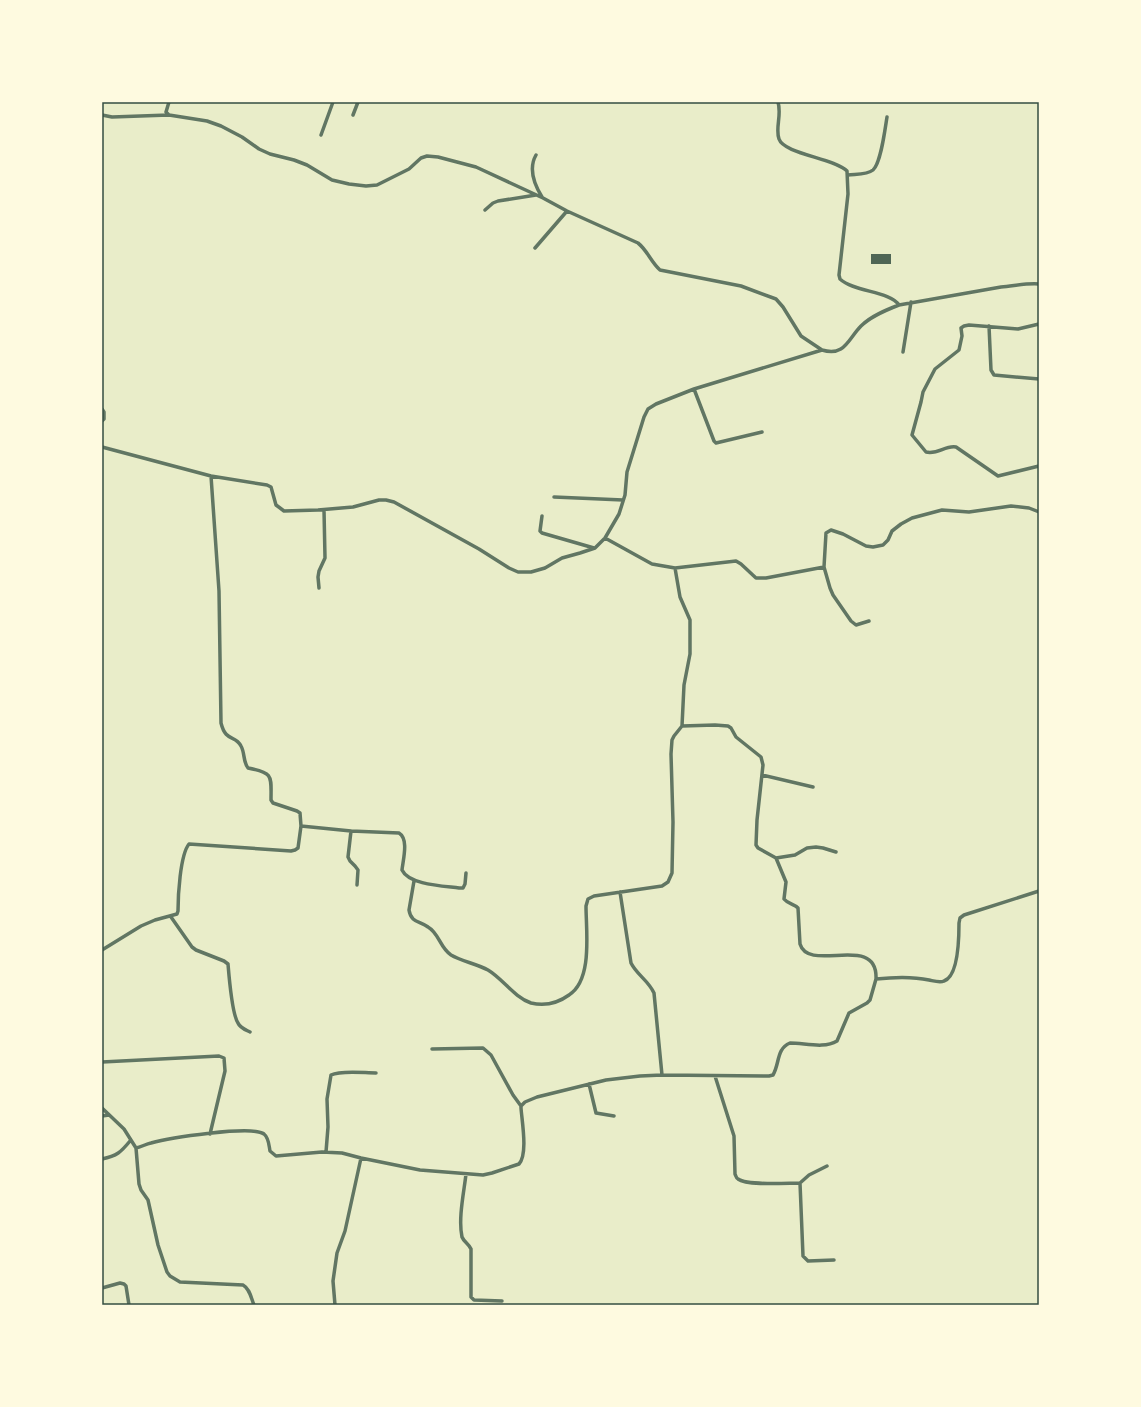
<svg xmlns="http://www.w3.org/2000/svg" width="1141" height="1407" font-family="Overpass,sans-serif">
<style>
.building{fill:#4f6655}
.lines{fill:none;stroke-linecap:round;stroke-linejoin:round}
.minor{stroke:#617663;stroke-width:3.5}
.neatline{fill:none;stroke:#344e41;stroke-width:1.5}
</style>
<rect width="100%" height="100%" fill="#e9edc9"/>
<!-- building -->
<path class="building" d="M 871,254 L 891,254 L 891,264 L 871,264 Z"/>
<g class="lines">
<!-- minor -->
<path class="minor" d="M 169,102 L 166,112 L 169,115 L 207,121 L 221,126 L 242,137 L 259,149 L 270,154 L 294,160 L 307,165 L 332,180 L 349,184 L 366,186 L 377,185 L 409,169 L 421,158 L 427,156 L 438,157 L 476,167 L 543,198 L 567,211 L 638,243 C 647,250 651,262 660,270 L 741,286 L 776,299 L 783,307 L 801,336 L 822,350
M 778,102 C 782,115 775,128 779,139 C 784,154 834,158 847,171 L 848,194 L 839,275 L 840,279 C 854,292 890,291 899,305
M 102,115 L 112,117 L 169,115
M 353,115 L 358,102
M 321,135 L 333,102
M 536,155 C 528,169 534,184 542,197
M 848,175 C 856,174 867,175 873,170 C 881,163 885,129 887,117
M 485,210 L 493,203 L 498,201 L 536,195
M 535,248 L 567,211
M 1039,324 L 1018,329 L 969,325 L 964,326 L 961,328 L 962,336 L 959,350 L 935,369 L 923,392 L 921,402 L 912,435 L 926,452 C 938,455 945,445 956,447 L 998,476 L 1039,466
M 989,326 L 991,370 L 994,375 L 1039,379
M 903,352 L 911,302
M 694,389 L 714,441 L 716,443 L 762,432
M 102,409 L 104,412 L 104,419 L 102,421
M 102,447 L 211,476 L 267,485 L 271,487 L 276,505 L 284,511 L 318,510 L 353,507 L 379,500 L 386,500 L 394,502 L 479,549 L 509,568 L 518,572 L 531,572 L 545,568 L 562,558 L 580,553 L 595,548 L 605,538 L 619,514 L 625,495 L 627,472 L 644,417 L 648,409 L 656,404 L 694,389 L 822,350 C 845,357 848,339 861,326 C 871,316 886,310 899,305 L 1001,287 C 1014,286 1026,283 1039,284
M 554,497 L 623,500
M 542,516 L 540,531 L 542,533 L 594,548
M 605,538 L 652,564 L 675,568 L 736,561 L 741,564 L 756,578 L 766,578 L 824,567 L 826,533 L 831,530 L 843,534 L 866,546 L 873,547 L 883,545 L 888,540 L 892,531 L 901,524 L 912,518 L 942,510 L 969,512 L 1011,506 L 1029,508 L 1039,512
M 824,567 L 830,588 L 833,595 L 851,621 L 856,625 L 869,621
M 675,568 L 680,597 L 690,620 L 690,654 L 684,685 L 682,726 L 715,725 L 728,726 L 731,728 L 736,737 L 761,757 L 763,765 L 757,820 L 756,845 L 758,848 L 776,858 L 786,882 L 784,899 C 788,904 794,904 798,908 L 800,944 C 809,974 878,932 876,979
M 319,588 L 318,577 L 319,571 L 325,558 L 324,510
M 762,775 L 813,787
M 301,826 L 351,831 L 399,833 C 409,839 403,860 402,870 C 409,885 444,886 459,888 L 463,888 L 465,884 L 466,873
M 351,831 L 348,857 L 350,861 L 355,866 L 358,870 L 357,885
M 776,858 L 795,855 L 807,848 L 816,847 L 823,848 L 836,852
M 414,881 L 409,910 C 411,923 420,921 428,927 C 439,933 440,948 451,955 C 461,961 477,964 488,970 C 503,979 514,997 531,1003 C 544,1006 558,1003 569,995 C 593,980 586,931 586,906 L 588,899 L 594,896 L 662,886 L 668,882 L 672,873 L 673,822 L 671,754 L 672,740 L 674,736 L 682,726
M 620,892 L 631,963 C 637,975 648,980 654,993 L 662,1075
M 171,917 L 192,947 L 196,950 L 224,961 L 228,964 C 229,976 232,1014 238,1023 C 240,1028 246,1030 250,1032
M 102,950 L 141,926 L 155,920 L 177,914 L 178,911 C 178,897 180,855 189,844 L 291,851 L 295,850 L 298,848 L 301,826 L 300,813 L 297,811 L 273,803 L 271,800 C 271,776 274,773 248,768 C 243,762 245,753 241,746 C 235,734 226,743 221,723 L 219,591 L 211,476
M 432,1049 L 483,1048 L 491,1055 L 513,1095 L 521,1106
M 102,1062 L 219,1056 L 224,1058 L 225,1071 L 210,1134
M 715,1076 L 734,1136 L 735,1174 C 736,1176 736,1178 738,1179 C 747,1186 787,1183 800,1183 L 809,1175 L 827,1166
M 589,1084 L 596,1113 L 614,1116
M 102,1108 L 124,1129 L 136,1148 C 141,1147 146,1144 151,1143 C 168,1138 252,1125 264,1134 C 269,1138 269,1146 270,1151 L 276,1156 L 322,1152 L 342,1153 L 361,1158 L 420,1170 L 483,1175 L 492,1173 L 519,1164 C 528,1154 522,1122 521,1108 L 521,1106 L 525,1102 L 537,1097 L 606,1080 L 640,1076 L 662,1075 L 769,1076 L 773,1075 C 780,1063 776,1049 790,1043 C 805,1043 824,1049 837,1041 L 849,1013 L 867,1003 L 870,1000 L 876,979 C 894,977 911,976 929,980 C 934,981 940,983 944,981 C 959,976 959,936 959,923 L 960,918 L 964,915 L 1039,891
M 102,1116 L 109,1115
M 136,1148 L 139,1184 L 141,1190 L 148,1200 L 158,1245 L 167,1272 L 170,1276 L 180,1282 L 243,1285 C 250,1289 251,1298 254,1305
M 326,1152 L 328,1127 L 327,1099 L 331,1075 C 341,1070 364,1073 376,1073
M 102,1159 C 117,1156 121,1152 130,1141
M 466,1174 C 464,1192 458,1219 462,1237 C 464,1242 469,1244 471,1249 L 471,1297 L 474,1300 L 502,1301
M 800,1183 L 803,1256 L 808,1261 L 834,1260
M 102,1288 L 120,1283 L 124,1284 L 126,1286 L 129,1305
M 335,1305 L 333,1281 L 337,1253 L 345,1231 L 361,1158"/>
</g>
<!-- border -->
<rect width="1141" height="1407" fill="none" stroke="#fefae0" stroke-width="206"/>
<rect x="103" y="103" width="935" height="1201" class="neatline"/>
</svg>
